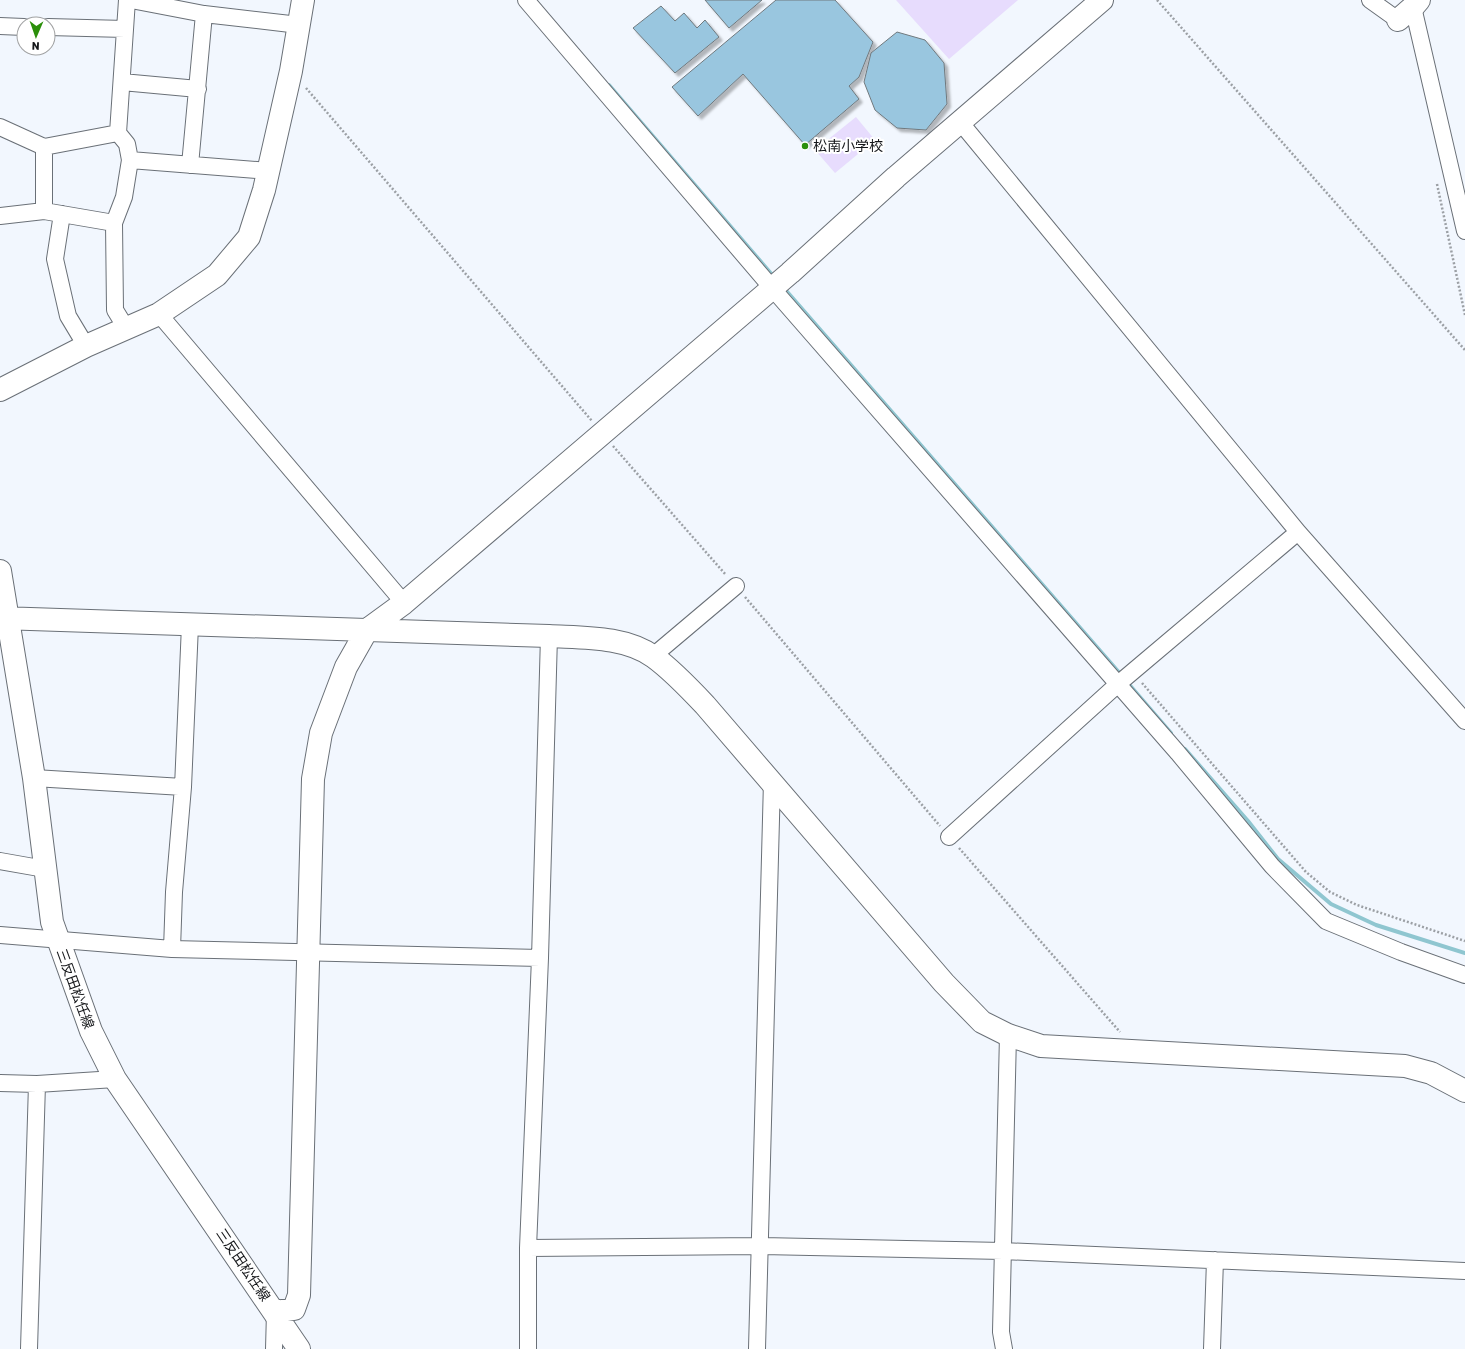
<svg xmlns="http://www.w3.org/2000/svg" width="1465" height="1349" font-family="Rubik,'Noto Sans JP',sans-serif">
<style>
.green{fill:#e7dcfd}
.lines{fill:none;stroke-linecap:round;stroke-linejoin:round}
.stream{stroke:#8fc6d0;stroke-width:4}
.building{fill:#99c6df;stroke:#70797e;filter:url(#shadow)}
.street-casing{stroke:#6a7077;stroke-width:18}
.secondary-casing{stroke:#6a7077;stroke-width:24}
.path{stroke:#9ca0a5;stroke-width:2.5;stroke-dasharray:2 2;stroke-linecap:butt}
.street{stroke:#fff;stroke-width:16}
.secondary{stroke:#fff;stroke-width:22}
.poi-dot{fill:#2b8f0a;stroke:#fff;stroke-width:1.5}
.labels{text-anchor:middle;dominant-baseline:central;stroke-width:4;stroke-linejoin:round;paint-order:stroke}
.poi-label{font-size:14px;fill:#15171a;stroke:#fff;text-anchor:start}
.street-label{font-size:14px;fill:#15171a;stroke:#fff}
</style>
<defs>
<filter id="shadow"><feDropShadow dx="3.5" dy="3.5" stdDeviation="1" flood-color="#0004"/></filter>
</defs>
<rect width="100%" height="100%" fill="#f2f7fe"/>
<!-- green -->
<path class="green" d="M 896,0 L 1018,0 L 949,59 Z
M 856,117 L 875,140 L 835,173 L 815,150 Z"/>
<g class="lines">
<!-- stream -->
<path class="stream" d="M 609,85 L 774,277
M 783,287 L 1123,677
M 1127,682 L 1171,733
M 1185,749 L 1248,821 L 1278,859 L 1331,904 L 1376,925 L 1465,953"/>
</g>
<!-- building -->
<path class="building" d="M 705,0 L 762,0 L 729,28 Z
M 776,0 L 835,0 L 873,42 L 859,77 L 849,86 L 859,99 L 805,145 L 743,74 L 698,116 L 672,87 Z
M 661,6 L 675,21 L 684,13 L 697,28 L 705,20 L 719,37 L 675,73 L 633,28 Z
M 897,32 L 925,40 L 944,63 L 947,104 L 926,130 L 897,128 L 875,110 L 864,82 L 871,53 Z"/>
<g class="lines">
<defs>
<path id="street" d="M 131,0 L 204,14 L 299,25
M 526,0 L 772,288 L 1178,753 L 1272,866 L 1326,921 L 1401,952 L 1465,975
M 1370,0 L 1398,20
M 1413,7 L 1465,231
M 0,26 L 24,27
M 48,27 L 125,29
M 122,82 L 198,89
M 961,123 L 1298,532 L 1465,721
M 0,127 L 44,147 L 118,133
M 44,147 L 44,211
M 130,160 L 269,171
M 190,165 L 204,14
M 62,214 L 55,259 L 68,316 L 86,346
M 0,216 L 44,211 L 114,223
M 159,314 L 404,603
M 126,328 L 115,310 L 114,223 L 124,197 L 130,160 L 127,144 L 118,133 L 127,0
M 653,656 L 736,586
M 34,778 L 183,787
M 949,837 L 1118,684 L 1298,532
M 0,861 L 45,869
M 0,935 L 172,949 L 540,958
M 172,949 L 174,892 L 183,787 L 190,625
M 0,1083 L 37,1084 L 115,1079
M 528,1248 L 760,1246 L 1003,1251 L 1465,1271
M 29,1349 L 37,1084
M 274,1349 L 275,1312
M 528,1349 L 528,1248 L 540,958 L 549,636
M 757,1349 L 772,781
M 1004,1349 L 1001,1332 L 1008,1035
M 1212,1349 L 1215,1260"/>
<path id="secondary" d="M 1398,20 L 1413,7 L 1419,0
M 0,390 L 86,346 L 159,314 L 217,275 L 249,237 L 264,190 L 291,71 L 303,0
M 0,571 L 34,778 L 52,922 L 91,1031 L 115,1079 L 299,1349
M 0,618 L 549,636 C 583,638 625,636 654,657 C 672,670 689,688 705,705 L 944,983 L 982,1022 L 1008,1035 L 1041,1046 L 1405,1066 L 1431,1073 L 1465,1091
M 275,1312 L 294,1309 L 299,1295 L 313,779 L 321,733 L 346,667 L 367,630 L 404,603 L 790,273 L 896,177 L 1102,0"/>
</defs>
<!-- street casing -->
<use href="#street" class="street-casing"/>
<!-- secondary casing -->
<use href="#secondary" class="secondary-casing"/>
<!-- path -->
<path class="path" d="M 1157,0 L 1465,350
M 306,88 L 592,421
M 1437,184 L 1465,315
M 613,446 L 726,575
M 745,597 L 940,826
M 1142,683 L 1306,872 L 1330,892 L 1357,905 L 1465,941
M 959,848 L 1120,1032"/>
<!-- street -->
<use href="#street" class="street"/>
<!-- secondary -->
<use href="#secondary" class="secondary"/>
</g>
<!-- markers -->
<circle class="poi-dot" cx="805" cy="146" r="4"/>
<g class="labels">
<!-- poi labels -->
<g class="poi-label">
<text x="813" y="146">松南小学校</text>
</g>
<!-- street labels -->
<g class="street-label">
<text transform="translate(75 989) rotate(70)">三反田松任線</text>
<text transform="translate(243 1265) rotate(56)">三反田松任線</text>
</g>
</g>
<!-- north arrow -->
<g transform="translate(36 36) rotate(182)"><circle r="19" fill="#ffffff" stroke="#a1a2a3"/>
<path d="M0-3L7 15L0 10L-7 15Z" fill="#2b8f0a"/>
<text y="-6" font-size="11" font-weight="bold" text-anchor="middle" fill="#15171a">N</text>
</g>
</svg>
